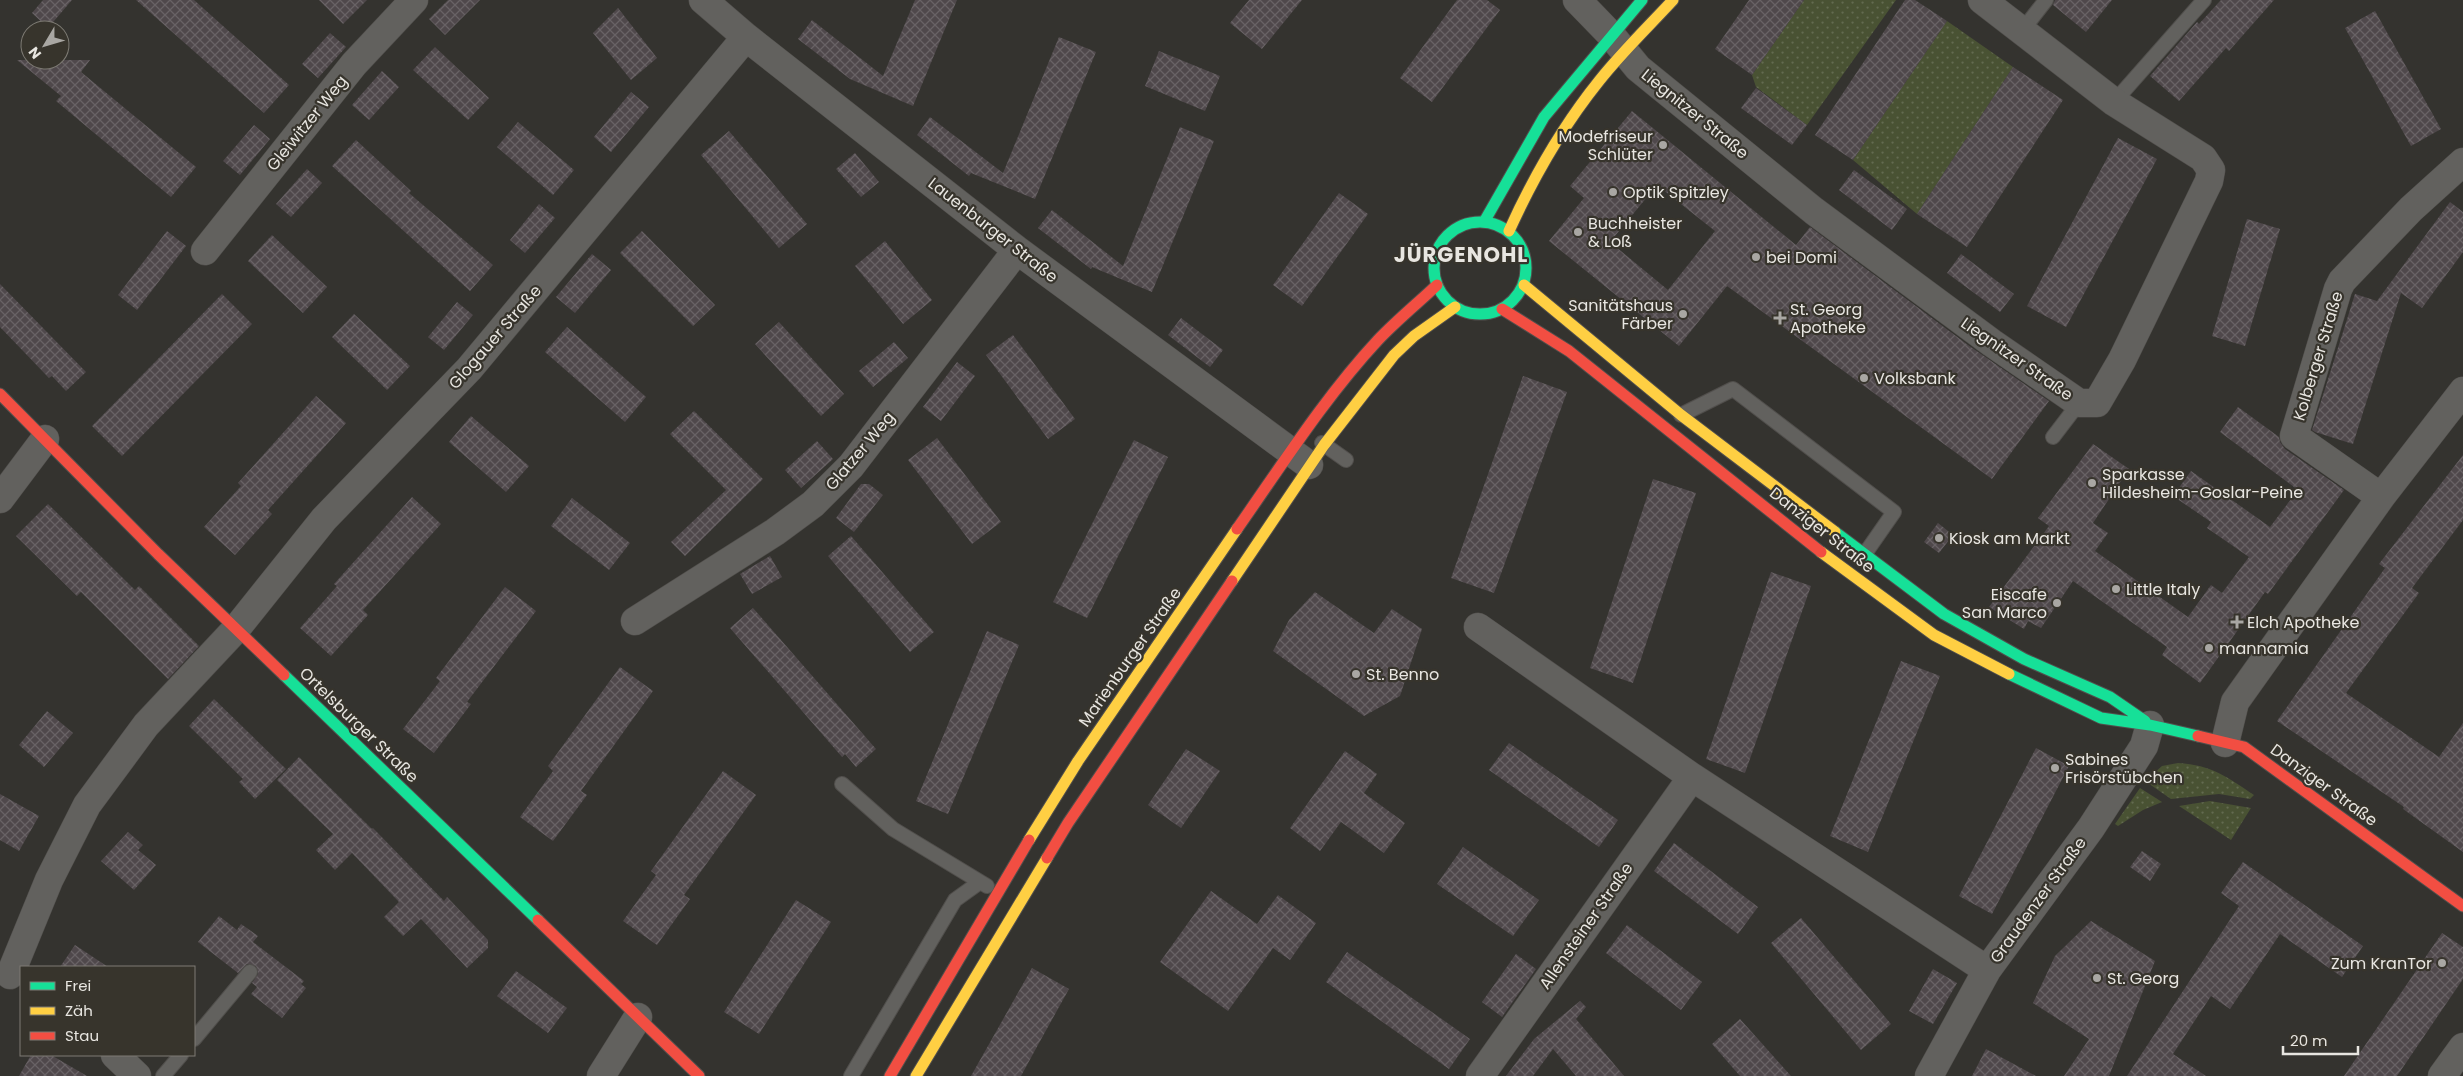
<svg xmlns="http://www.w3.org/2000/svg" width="2463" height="1076" font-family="Poppins,sans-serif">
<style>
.grass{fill:url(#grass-dots)}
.building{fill:url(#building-cross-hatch);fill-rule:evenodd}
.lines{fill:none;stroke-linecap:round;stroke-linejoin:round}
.lane-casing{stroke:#514f4c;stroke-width:16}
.street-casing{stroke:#514f4c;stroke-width:29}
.fast-casing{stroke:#514f4c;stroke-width:13}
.slow-casing{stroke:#514f4c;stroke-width:13}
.jam-casing{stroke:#514f4c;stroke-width:13}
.lane{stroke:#62615e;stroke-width:14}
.street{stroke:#62615e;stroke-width:28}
.fast{stroke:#16e098;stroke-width:11}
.slow{stroke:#ffcf43;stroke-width:11}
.jam{stroke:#f24e42;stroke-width:11}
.poi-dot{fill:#a9a7a3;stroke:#37342c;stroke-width:2}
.labels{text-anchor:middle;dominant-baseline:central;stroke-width:4.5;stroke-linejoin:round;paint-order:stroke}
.street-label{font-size:16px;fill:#e8e6e1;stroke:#37342c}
.poi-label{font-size:16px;fill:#e8e6e1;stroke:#37342c;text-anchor:start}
.district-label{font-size:21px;font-weight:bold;letter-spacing:1px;fill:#e8e6e1;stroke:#37342c}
</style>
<defs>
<pattern id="grass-dots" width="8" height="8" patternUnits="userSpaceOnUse" patternTransform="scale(1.25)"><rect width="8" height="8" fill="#495233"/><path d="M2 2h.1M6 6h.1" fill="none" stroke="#636b50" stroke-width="1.8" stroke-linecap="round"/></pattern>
<pattern id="building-cross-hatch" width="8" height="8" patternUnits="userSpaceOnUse" patternTransform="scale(1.25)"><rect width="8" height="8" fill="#4f484b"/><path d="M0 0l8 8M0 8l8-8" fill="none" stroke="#686265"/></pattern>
</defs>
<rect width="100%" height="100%" fill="#34332f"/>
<!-- grass -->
<path class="grass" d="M 1804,0 L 1896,0 L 1807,125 L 1756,87 L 1752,75 Z
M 1947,21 L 2013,67 L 1917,214 L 1853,160 Z
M 2178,763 C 2212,765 2227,777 2254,795 L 2250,799 L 2219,794 L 2171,799 L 2145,781 L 2162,766 Z
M 2140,788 L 2162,802 L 2143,810 L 2118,826 L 2115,824 Z
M 2210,801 L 2251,808 L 2231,840 L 2179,806 Z"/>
<!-- building -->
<path class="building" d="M 43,0 L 72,0 L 48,28 L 32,13 Z
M 136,0 L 194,0 L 289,85 L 264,113 Z
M 319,0 L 367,0 L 343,24 Z
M 448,0 L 480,0 L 445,35 L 429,19 Z
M 915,0 L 957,0 L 913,106 L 850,79 L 798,39 L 812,20 L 883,76 Z
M 1249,0 L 1302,0 L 1262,49 L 1230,23 Z
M 1457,0 L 1487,0 L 1500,10 L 1432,102 L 1400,78 Z
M 1749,0 L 1804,0 L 1752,75 L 1715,49 Z
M 1905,0 L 1915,0 L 1947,21 L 1853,160 L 1815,135 Z
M 2055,0 L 2112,0 L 2086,32 L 2053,5 Z
M 2221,0 L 2274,0 L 2229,51 L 2226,48 L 2179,101 L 2150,76 L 2197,22 L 2199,24 Z
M 618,8 L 657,58 L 631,80 L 593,33 Z
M 2375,11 L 2441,129 L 2411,146 L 2345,28 Z
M 330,33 L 346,47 L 318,78 L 302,64 Z
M 1059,37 L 1096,52 L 1035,199 L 971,173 L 969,176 L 917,135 L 930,117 L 1003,173 Z
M 435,47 L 489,98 L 468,120 L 413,70 Z
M 1159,51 L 1220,76 L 1205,111 L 1145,86 Z
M 17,60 L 90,60 L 81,72 L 196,167 L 171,197 L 56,101 L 61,96 Z
M 2013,67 L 2063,100 L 1967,247 L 1917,214 Z
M 382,71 L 399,87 L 369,120 L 352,105 Z
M 1756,88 L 1807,125 L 1792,145 L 1741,108 Z
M 631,92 L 649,107 L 611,152 L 594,137 Z
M 1632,111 L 1796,245 L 1810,227 L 1968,345 L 2049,401 L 1992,479 L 1727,286 L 1679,346 L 1549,241 L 1584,198 L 1570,186 ZM 1657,185 L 1715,231 L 1668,290 L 1610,242 Z
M 518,122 L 574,170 L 553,195 L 497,147 Z
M 254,125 L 270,139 L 240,175 L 223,161 Z
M 1180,127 L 1214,141 L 1152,292 L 1092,267 L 1091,269 L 1038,228 L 1052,210 L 1123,266 Z
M 729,131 L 807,224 L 779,248 L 701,155 Z
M 2118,138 L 2157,159 L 2066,327 L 2027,306 Z
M 356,140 L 411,191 L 409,193 L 493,265 L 470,291 L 332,166 Z
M 855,153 L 879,182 L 861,197 L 836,169 Z
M 307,169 L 322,183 L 291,217 L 276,204 Z
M 1854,170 L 1907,209 L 1892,230 L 1839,190 Z
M 1339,193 L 1368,214 L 1302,306 L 1273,285 Z
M 2450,202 L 2463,212 L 2463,252 L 2422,308 L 2401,293 L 2353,444 L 2315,432 L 2312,430 L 2355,294 L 2377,301 Z
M 539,204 L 555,218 L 525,253 L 510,240 Z
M 2247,219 L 2280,229 L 2245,346 L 2212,336 Z
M 167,231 L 186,246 L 137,310 L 118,295 Z
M 642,231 L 715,305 L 693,326 L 620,253 Z
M 272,235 L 327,287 L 303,313 L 248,261 Z
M 885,241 L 932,300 L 903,324 L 855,266 Z
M 592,254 L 611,270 L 575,313 L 556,297 Z
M 1961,254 L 2014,294 L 2000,312 L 1947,273 Z
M 0,284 L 86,372 L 66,391 L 52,376 L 49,378 L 0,327 Z
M 222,294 L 252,324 L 122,456 L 92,426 Z
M 457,302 L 473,315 L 444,350 L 428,337 Z
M 354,314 L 410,366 L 387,390 L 332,337 Z
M 1181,318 L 1223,350 L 1210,367 L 1168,335 Z
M 779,322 L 844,394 L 821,416 L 755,344 Z
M 567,327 L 646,397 L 625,422 L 545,352 Z
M 1013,335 L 1075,419 L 1048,439 L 986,355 Z
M 894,342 L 908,358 L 873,387 L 859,371 Z
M 957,362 L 975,376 L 941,421 L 923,407 Z
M 1523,376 L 1567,392 L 1494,593 L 1451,578 Z
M 316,396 L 346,423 L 268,510 L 272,514 L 235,555 L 204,527 L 241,486 L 238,483 Z
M 2238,407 L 2279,437 L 2280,442 L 2285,449 L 2344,490 L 2268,594 L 2265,592 L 2200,683 L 2162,655 L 2167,647 L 2073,581 L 2041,628 L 2028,621 L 2024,629 L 1989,607 L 2049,526 L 2038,518 L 2093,444 L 2129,469 L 2093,523 L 2108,533 L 2095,551 L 2188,617 L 2211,585 L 2222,593 L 2249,557 L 2207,528 L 2211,522 L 2173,496 L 2191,471 L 2270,527 L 2298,490 L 2220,432 Z
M 694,411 L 763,479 L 685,556 L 671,542 L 726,490 L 670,434 Z
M 471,416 L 529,466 L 506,492 L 449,442 Z
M 937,438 L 1001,522 L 972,544 L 908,460 Z
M 1134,440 L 1168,457 L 1087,618 L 1053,602 Z
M 817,441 L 833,459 L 801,488 L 785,470 Z
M 2463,455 L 2463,520 L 2412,588 L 2419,593 L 2346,693 L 2439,757 L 2463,723 L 2463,852 L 2403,809 L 2404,807 L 2277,721 L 2385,568 L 2379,564 Z
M 1653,479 L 1696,493 L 1633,683 L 1590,668 Z
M 861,484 L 869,484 L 883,495 L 854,532 L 836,518 Z
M 412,497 L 441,524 L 363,610 L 368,615 L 331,656 L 300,628 L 337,586 L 334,584 Z
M 572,498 L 630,543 L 609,570 L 551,526 Z
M 48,504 L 135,590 L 139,586 L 199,646 L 168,679 L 81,592 L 77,596 L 16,536 Z
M 1938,523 L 1953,535 L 1939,553 L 1924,542 Z
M 851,536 L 934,632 L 910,652 L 828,556 Z
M 770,556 L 782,577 L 752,594 L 740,574 Z
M 1771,572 L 1811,586 L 1745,773 L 1706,759 Z
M 505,587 L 536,611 L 467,702 L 471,704 L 434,753 L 403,729 L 440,681 L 436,678 Z
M 1315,592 L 1374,633 L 1392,609 L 1422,629 L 1400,696 L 1364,716 L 1273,651 L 1289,620 Z
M 753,608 L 876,749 L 856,767 L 845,754 L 842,757 L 730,628 Z
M 987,631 L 1019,645 L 948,814 L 916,801 Z
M 1901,661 L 1940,676 L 1868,852 L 1830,836 Z
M 620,667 L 653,691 L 581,791 L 587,795 L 553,841 L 520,817 L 553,771 L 548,766 Z
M 214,699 L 286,769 L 255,799 L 239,782 L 243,779 L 189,726 Z
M 47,711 L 73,733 L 44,767 L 19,745 Z
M 1509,743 L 1618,820 L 1599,847 L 1489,770 Z
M 2036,748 L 2069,766 L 1992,914 L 1959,896 Z
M 1186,749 L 1220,771 L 1181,828 L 1148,805 Z
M 1345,751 L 1377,774 L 1364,793 L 1405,823 L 1384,853 L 1341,822 L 1320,851 L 1290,828 Z
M 299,757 L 372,829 L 373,828 L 444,901 L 447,897 L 488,940 L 488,948 L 467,968 L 421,919 L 403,936 L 384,917 L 399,902 L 352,853 L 335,870 L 316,850 L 333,834 L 277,780 Z
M 723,771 L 756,795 L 684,895 L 690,899 L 657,945 L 623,921 L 656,875 L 651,871 Z
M 0,794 L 39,816 L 19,851 L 0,840 Z
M 128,832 L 143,845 L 138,850 L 156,865 L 134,890 L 101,861 Z
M 1674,843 L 1758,907 L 1738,934 L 1654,871 Z
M 1463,847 L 1539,900 L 1513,936 L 1437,884 Z
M 2142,851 L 2161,864 L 2150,881 L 2130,867 Z
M 2243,862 L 2363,946 L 2342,977 L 2280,934 L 2230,1009 L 2211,996 L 2173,1054 L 2206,1076 L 2127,1076 L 2239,906 L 2221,893 Z
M 1211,891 L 1257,924 L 1278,895 L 1316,923 L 1290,960 L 1273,948 L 1228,1011 L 1160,962 Z
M 796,900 L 831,922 L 759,1034 L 724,1012 Z
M 219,916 L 237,930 L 241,924 L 258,936 L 253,942 L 304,981 L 301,984 L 306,988 L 282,1018 L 251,994 L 257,987 L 252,983 L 258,974 L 256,966 L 247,964 L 238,973 L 198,942 Z
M 1801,918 L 1891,1024 L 1861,1050 L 1771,943 Z
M 2091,921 L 2155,961 L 2109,1076 L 2064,1076 L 2089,1039 L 2033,1003 L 2055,956 Z
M 1627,925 L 1702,982 L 1681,1010 L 1606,953 Z
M 2442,933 L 2463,947 L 2463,979 L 2397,1076 L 2344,1076 Z
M 75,945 L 108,967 L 60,967 Z
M 1347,952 L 1470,1039 L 1449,1069 L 1326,982 Z
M 1516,954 L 1536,969 L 1502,1017 L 1482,1002 Z
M 1032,968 L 1069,989 L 1039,1043 L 1021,1076 L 971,1076 Z
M 1933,969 L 1957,983 L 1933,1024 L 1909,1011 Z
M 516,971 L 567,1008 L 548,1033 L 497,996 Z
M 1580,1001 L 1586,1007 L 1576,1019 L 1624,1076 L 1576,1076 L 1553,1049 L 1533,1076 L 1506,1076 L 1534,1039 Z
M 1740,1019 L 1766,1048 L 1791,1076 L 1740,1076 L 1712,1044 Z
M 1986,1049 L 2036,1076 L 1972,1076 Z
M 31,1055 L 51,1055 L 87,1076 L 19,1076 Z"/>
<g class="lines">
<defs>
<path id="lane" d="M 2021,32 L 2046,0
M 2114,102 L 2204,0
M 1681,415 L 1733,389 L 1894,512 L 1864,555 L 1860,556
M 2053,437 L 2079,403
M 1322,443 L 1346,460
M 842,784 L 893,829 L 987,886
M 194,1039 L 250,972
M 163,1076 L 181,1055
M 851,1076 L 955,900 L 980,882"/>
<path id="street" d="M 703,0 L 746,37 L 1017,250 L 1309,465
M 1577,0 L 1611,35 L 1638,68 L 1814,211 L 1992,343 L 2079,403 L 2097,403 L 2122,360 L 2209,181 L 2211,170 L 2203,158 L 2114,102 L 1982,0
M 205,251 L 354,64 L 414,0
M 2381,497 L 2294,436 L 2338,289 L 2342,281 L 2411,209 L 2463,162
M 0,499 L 45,439
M 635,621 L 775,532 L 813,504 L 851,466 L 1017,250
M 1478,627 L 1692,777
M 2225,743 L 2235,702 L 2381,497 L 2463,391
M 10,975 L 49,880 L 87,805 L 146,725 L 236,629 L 324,519 L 469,369 L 746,37
M 115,1055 L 137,1076
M 601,1076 L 638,1017
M 1480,1076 L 1692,777 L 1987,970
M 1929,1076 L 1987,970 L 2091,828 L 2144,746 L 2150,725
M 2442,1076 L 2463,1047"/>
<path id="fast" d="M1434 268a46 46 0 1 1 92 0a46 46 0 1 1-92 0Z
M 1484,222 L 1544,117 L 1642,0
M 1835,532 L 1944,614 L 2024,659 L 2110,697 L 2145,721
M 2009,674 L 2101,718 L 2150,725 L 2198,736
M 284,675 L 538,920"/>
<path id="slow" d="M 1509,231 C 1533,178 1562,127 1599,81 C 1621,53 1648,27 1673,0
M 1524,285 L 1681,415 L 1835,532
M 1821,552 L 1934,635 L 2009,674
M 1232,581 L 1324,445 L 1394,355 L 1414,336 L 1455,307
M 1029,840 L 1078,761 L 1237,529
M 916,1076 L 1047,858"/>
<path id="jam" d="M 1502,309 L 1569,351 L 1821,552
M 0,394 L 158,554 L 284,675
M 1237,529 C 1282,465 1325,397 1378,340 C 1397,320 1418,303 1437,285
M 2198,736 L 2244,747 L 2463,906
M 1047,858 L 1068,823 L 1232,581
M 538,920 L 699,1076
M 890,1076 L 1029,840"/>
</defs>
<!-- lane casing -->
<use href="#lane" class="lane-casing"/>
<!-- street casing -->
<use href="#street" class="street-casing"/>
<!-- fast casing -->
<use href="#fast" class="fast-casing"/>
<!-- slow casing -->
<use href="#slow" class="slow-casing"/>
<!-- jam casing -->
<use href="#jam" class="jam-casing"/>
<!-- lane -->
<use href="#lane" class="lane"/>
<!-- street -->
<use href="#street" class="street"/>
<!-- fast -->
<use href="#fast" class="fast"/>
<!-- slow -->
<use href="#slow" class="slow"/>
<!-- jam -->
<use href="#jam" class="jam"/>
</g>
<!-- markers -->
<g class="poi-dot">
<circle cx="1663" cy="145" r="5"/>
<circle cx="1613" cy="192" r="5"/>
<circle cx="1578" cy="232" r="5"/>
<circle cx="1756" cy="257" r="5"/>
<circle cx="1683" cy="314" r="5"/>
<path d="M1777.5 310.5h5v5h5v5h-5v5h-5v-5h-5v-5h5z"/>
<circle cx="1864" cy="378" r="5"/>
<circle cx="2092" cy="483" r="5"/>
<circle cx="1939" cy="538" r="5"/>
<circle cx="2116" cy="589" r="5"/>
<circle cx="2057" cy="603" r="5"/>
<path d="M2234.5 614.5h5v5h5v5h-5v5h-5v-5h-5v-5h5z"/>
<circle cx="2209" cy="648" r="5"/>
<circle cx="1356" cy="674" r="5"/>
<circle cx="2055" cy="768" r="5"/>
<circle cx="2442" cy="963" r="5"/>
<circle cx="2097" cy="978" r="5"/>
</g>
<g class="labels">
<!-- street labels -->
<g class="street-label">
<text transform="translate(1695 114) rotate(39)">Liegnitzer Straße</text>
<text transform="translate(307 123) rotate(-51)">Gleiwitzer Weg</text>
<text transform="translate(993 230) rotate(38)">Lauenburger Straße</text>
<text transform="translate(495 337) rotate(-49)">Glogauer Straße</text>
<text transform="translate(2318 356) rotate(-73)">Kolberger Straße</text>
<text transform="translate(2017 359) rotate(35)">Liegnitzer Straße</text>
<text transform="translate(860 451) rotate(-50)">Glatzer Weg</text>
<text transform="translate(1822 530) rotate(38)">Danziger Straße</text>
<text transform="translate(1130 657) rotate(-55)">Marienburger Straße</text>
<text transform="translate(359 725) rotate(44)">Ortelsburger Straße</text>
<text transform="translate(2324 785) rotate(36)">Danziger Straße</text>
<text transform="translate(2038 900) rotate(-54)">Graudenzer Straße</text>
<text transform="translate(1586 926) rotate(-55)">Allensteiner Straße</text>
</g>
<!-- poi labels -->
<g class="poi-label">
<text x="1653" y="136" text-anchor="end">Modefriseur<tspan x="1653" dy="18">Schlüter</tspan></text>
<text x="1623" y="192">Optik Spitzley</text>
<text x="1588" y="223">Buchheister<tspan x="1588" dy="18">&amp; Loß</tspan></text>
<text x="1766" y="257">bei Domi</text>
<text x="1673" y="305" text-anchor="end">Sanitätshaus<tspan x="1673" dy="18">Färber</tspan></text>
<text x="1790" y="309">St. Georg<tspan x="1790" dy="18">Apotheke</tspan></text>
<text x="1874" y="378">Volksbank</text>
<text x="2102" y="474">Sparkasse<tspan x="2102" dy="18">Hildesheim-Goslar-Peine</tspan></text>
<text x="1949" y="538">Kiosk am Markt</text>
<text x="2126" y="589">Little Italy</text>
<text x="2047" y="594" text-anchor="end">Eiscafe<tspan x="2047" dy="18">San Marco</tspan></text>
<text x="2247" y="622">Elch Apotheke</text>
<text x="2219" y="648">mannamia</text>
<text x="1366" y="674">St. Benno</text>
<text x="2065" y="759">Sabines<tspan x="2065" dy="18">Frisörstübchen</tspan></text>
<text x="2432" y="963" text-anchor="end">Zum KranTor</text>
<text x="2107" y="978">St. Georg</text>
</g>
<!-- district labels -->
<g class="district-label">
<text x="1461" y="254">JÜRGENOHL</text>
</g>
</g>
<!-- legend -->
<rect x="20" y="966" width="175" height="90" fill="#37342c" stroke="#7e7b74"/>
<rect x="30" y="982" width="25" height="8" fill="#16e098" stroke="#7e7b74"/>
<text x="65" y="991" font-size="15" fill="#e8e6e1">Frei</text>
<rect x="30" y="1007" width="25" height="8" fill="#ffcf43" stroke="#7e7b74"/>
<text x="65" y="1016" font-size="15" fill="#e8e6e1">Zäh</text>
<rect x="30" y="1032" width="25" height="8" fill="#f24e42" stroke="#7e7b74"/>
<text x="65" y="1041" font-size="15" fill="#e8e6e1">Stau</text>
<!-- north arrow -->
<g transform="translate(45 45) rotate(232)"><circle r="24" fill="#37342c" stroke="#7e7b74"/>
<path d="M0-4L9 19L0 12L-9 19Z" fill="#a9a7a3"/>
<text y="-8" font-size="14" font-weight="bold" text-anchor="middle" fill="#e8e6e1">N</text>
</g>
<!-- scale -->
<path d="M2283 1046v8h75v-8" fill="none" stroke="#e8e6e1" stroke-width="2.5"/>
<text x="2290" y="1046" font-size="15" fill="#e8e6e1" stroke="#37342c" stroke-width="4" paint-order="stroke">20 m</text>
</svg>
